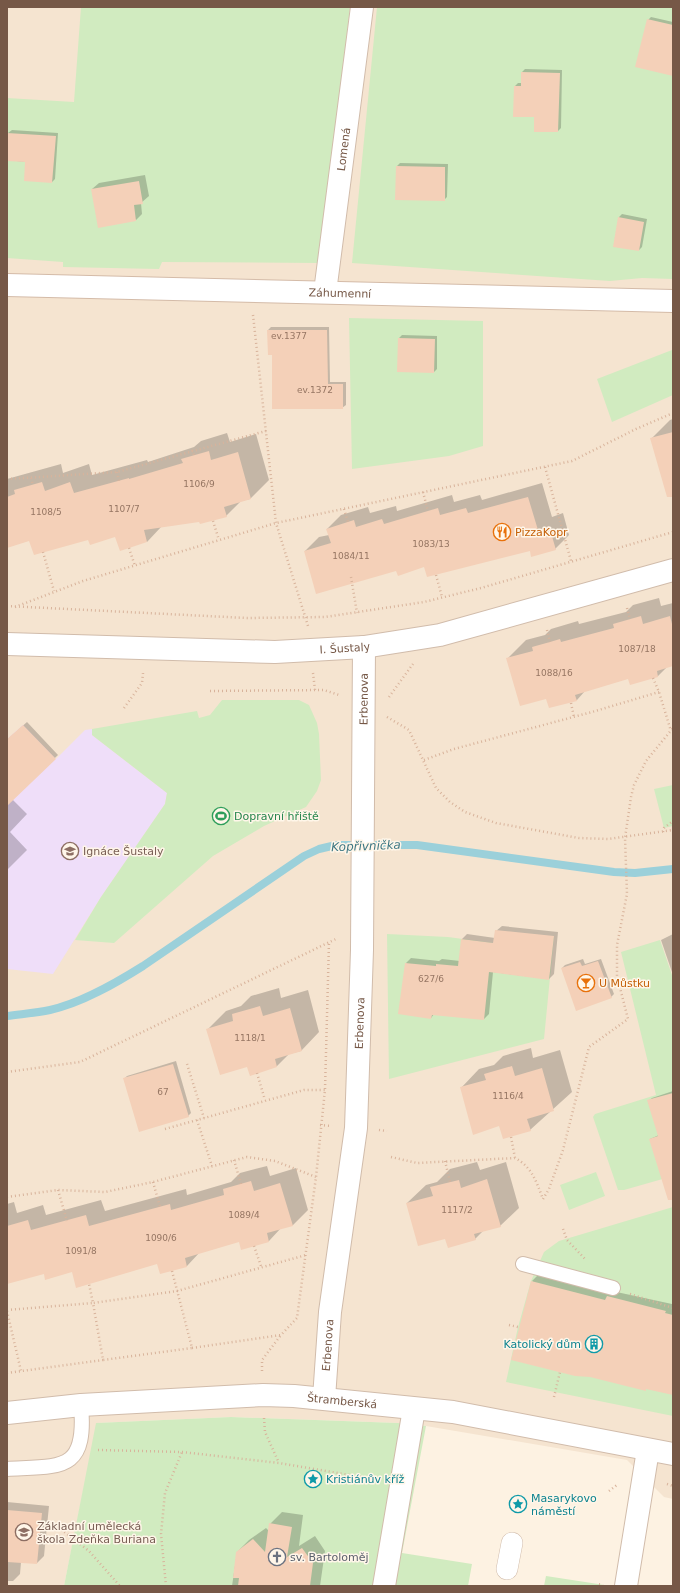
<svg xmlns="http://www.w3.org/2000/svg" width="680" height="1593" font-family="'DejaVu Sans',sans-serif">
<style>
.residential{fill:#f5e4d0}
.education{fill:#efdef9}
.green{fill:#d1ebc0}
.shadow{fill:#0003}
.lines{fill:none;stroke-linecap:round;stroke-linejoin:round}
.stream{stroke:#9bd0da;stroke-width:8}
.building{fill:#f4d0b8}
.service-casing{stroke:#d1bcab;stroke-width:16}
.pedestrian-casing{stroke:#d1bcab;stroke-width:22}
.minor-casing{stroke:#d1bcab;stroke-width:24}
.secondary-casing{stroke:#d4bba8;stroke-width:24}
.path{stroke:#d8b39b;stroke-width:2.5;stroke-dasharray:1 3;stroke-linecap:butt}
.service{stroke:#fff;stroke-width:14}
.pedestrian{stroke:#fff;stroke-width:21}
.minor{stroke:#fff;stroke-width:22}
.secondary{stroke:#fff;stroke-width:22}
.labels{text-anchor:middle;dominant-baseline:central;stroke-width:3;stroke-linejoin:round;paint-order:stroke}
.number-label{font-size:9px;fill:#967663}
.street-label{font-size:11px;fill:#765847;stroke:#fff6e9}
.food-label{font-size:11px;fill:#c56008;stroke:#fff6e9;text-anchor:start}
.leisure-label{font-size:11px;fill:#27864d;stroke:#fff6e9;text-anchor:start}
.education-label{font-size:11px;fill:#785e54;stroke:#fff6e9;text-anchor:start}
.culture-label{font-size:11px;fill:#0d838f;stroke:#fff6e9;text-anchor:start}
.worship-label{font-size:11px;fill:#5b616d;stroke:#fff6e9;text-anchor:start}
.water-label{font-size:12px;font-style:italic;fill:#3d7783;stroke:#fff6e9}
</style>
<rect width="100%" height="100%" fill="#fdf2e2"/>
<!-- residential -->
<path class="residential" d="M 7,7 L 673,7 L 673,1499 L 664,1497 L 627,1460 L 426,1426 L 398,1423 L 231,1417 L 97,1423 L 64,1586 L 7,1586 Z"/>
<!-- education -->
<path class="education" d="M 23,725 L 56,759 L 85,730 L 92,729 L 92,735 L 167,793 L 165,804 L 101,897 L 53,974 L 7,969 L 7,739 Z"/>
<!-- green -->
<path class="green" d="M 81,7 L 350,7 L 320,263 L 162,262 L 159,269 L 63,267 L 63,262 L 7,258 L 7,98 L 74,102 Z
M 377,7 L 673,7 L 673,279 L 642,278 L 610,281 L 352,263 Z
M 349,318 L 483,321 L 483,446 L 449,456 L 352,469 Z
M 672,350 L 673,395 L 612,422 L 597,379 Z
M 222,700 L 299,700 L 309,705 L 317,723 L 319,734 L 321,780 L 317,791 L 306,807 L 264,826 L 213,856 L 114,943 L 75,940 L 101,897 L 165,804 L 167,793 L 92,735 L 92,729 L 197,711 L 199,718 L 210,715 Z
M 673,785 L 673,826 L 664,828 L 654,789 Z
M 387,934 L 448,937 L 493,943 L 554,936 L 544,1039 L 389,1079 Z
M 660,940 L 673,978 L 673,1176 L 624,1190 L 618,1190 L 593,1117 L 595,1114 L 656,1095 L 621,952 Z
M 596,1172 L 605,1196 L 569,1210 L 560,1185 Z
M 673,1207 L 673,1416 L 506,1382 L 518,1327 L 531,1281 L 544,1252 L 559,1241 Z
M 231,1417 L 398,1423 L 426,1426 L 402,1553 L 472,1564 L 468,1586 L 64,1586 L 96,1423 Z
M 546,1576 L 611,1586 L 539,1586 L 544,1586 Z"/>
<!-- shadow -->
<path class="shadow" d="M 651,17 L 673,22 L 673,75 L 648,20 Z
M 525,69 L 562,70 L 561,128 L 558,131 L 535,116 L 515,86 L 518,83 L 522,83 L 522,72 Z
M 12,130 L 58,133 L 55,179 L 52,182 L 26,162 L 7,160 L 8,133 Z
M 400,163 L 448,164 L 447,197 L 444,200 L 397,166 Z
M 145,175 L 149,196 L 141,203 L 142,214 L 136,220 L 92,189 L 99,183 Z
M 622,214 L 647,219 L 642,247 L 639,250 L 614,246 L 619,217 Z
M 271,327 L 329,327 L 330,382 L 346,382 L 346,405 L 342,408 L 273,354 L 268,330 Z
M 402,335 L 437,336 L 437,369 L 434,372 L 399,338 Z
M 673,419 L 673,482 L 651,439 L 670,420 Z
M 227,433 L 230,442 L 256,434 L 269,480 L 250,499 L 241,501 L 226,516 L 162,526 L 147,542 L 116,535 L 89,539 L 30,540 L 7,547 L 7,479 L 61,464 L 63,473 L 89,464 L 92,475 L 147,460 L 148,462 L 194,447 L 201,441 Z
M 542,483 L 552,517 L 563,513 L 569,535 L 555,549 L 530,550 L 397,570 L 305,551 L 319,537 L 329,535 L 327,529 L 341,515 L 368,507 L 370,513 L 396,506 L 397,511 L 452,495 L 454,502 L 480,495 L 482,500 Z
M 659,598 L 661,606 L 673,603 L 673,665 L 667,667 L 658,676 L 629,678 L 585,691 L 577,700 L 547,698 L 507,659 L 526,640 L 545,635 L 551,629 L 578,621 L 579,624 L 626,612 L 633,605 Z
M 27,722 L 58,755 L 12,799 L 27,814 L 10,832 L 27,850 L 7,870 L 7,740 Z
M 502,926 L 558,932 L 554,974 L 549,979 L 493,972 L 489,1014 L 484,1019 L 434,1014 L 431,1018 L 406,963 L 411,958 L 439,961 L 442,959 L 460,961 L 462,939 L 467,934 L 495,938 L 496,931 Z
M 673,934 L 673,975 L 661,940 Z
M 583,959 L 585,964 L 601,959 L 614,994 L 611,997 L 562,968 L 565,965 Z
M 279,988 L 281,998 L 308,990 L 319,1032 L 301,1051 L 289,1054 L 277,1066 L 250,1074 L 248,1065 L 208,1029 L 226,1011 L 241,1006 L 251,996 Z
M 531,1048 L 533,1058 L 560,1050 L 572,1092 L 530,1130 L 499,1125 L 461,1088 L 479,1069 L 494,1065 L 503,1056 Z
M 176,1061 L 191,1113 L 188,1116 L 124,1079 L 127,1076 Z
M 673,1091 L 673,1168 L 650,1139 L 659,1135 L 648,1101 L 652,1098 Z
M 477,1162 L 480,1170 L 506,1162 L 519,1208 L 500,1226 L 484,1230 L 475,1239 L 446,1238 L 407,1203 L 426,1185 L 437,1182 L 450,1169 Z
M 267,1166 L 270,1176 L 296,1168 L 308,1210 L 293,1225 L 281,1228 L 269,1241 L 240,1240 L 200,1252 L 187,1266 L 161,1273 L 158,1263 L 44,1272 L 7,1283 L 7,1204 L 14,1202 L 17,1213 L 43,1205 L 46,1215 L 101,1200 L 105,1211 L 186,1189 L 187,1195 L 231,1182 L 240,1173 Z
M 538,1275 L 672,1304 L 673,1394 L 647,1388 L 645,1390 L 532,1281 Z
M 7,1502 L 49,1506 L 44,1556 L 37,1563 L 21,1562 L 20,1574 L 13,1581 L 7,1581 Z
M 282,1512 L 303,1515 L 299,1546 L 315,1536 L 325,1551 L 320,1586 L 232,1586 L 237,1552 L 249,1540 L 266,1528 L 269,1531 L 270,1524 Z"/>
<g class="lines">
<!-- stream -->
<path class="stream" d="M 7,1016 C 21,1014 36,1013 50,1010 C 82,1003 116,983 143,966 L 304,856 L 319,849 L 336,845 L 417,845 L 614,872 L 635,873 L 673,869"/>
</g>
<!-- building -->
<path class="building" d="M 647,19 L 673,25 L 673,76 L 635,67 Z
M 521,72 L 560,73 L 558,132 L 534,132 L 534,117 L 513,117 L 514,86 L 521,86 Z
M 7,133 L 56,136 L 52,183 L 24,181 L 25,162 L 7,161 Z
M 396,166 L 445,167 L 445,201 L 395,200 Z
M 139,181 L 143,204 L 134,205 L 136,221 L 98,228 L 91,189 Z
M 618,217 L 644,222 L 639,251 L 613,247 Z
M 267,330 L 327,330 L 328,384 L 343,384 L 343,409 L 272,409 L 272,355 L 268,355 Z
M 398,338 L 435,339 L 434,373 L 397,372 Z
M 673,432 L 673,497 L 667,497 L 650,438 Z
M 209,451 L 211,460 L 238,452 L 251,499 L 224,507 L 227,517 L 200,524 L 199,522 L 144,530 L 147,542 L 120,551 L 115,537 L 90,545 L 88,540 L 34,555 L 29,541 L 7,548 L 7,497 L 15,494 L 14,490 L 42,482 L 45,491 L 70,482 L 74,493 L 129,478 L 129,479 L 183,463 L 181,459 Z
M 528,497 L 538,530 L 549,526 L 556,550 L 531,557 L 530,551 L 427,577 L 424,567 L 398,576 L 396,571 L 316,594 L 304,551 L 331,543 L 326,529 L 354,520 L 356,527 L 382,519 L 384,524 L 438,508 L 440,515 L 466,508 L 468,513 Z
M 641,616 L 643,624 L 670,616 L 673,628 L 673,666 L 657,671 L 658,677 L 630,685 L 628,679 L 575,695 L 577,701 L 549,708 L 546,699 L 520,706 L 506,658 L 533,651 L 532,647 L 550,642 L 560,639 L 561,642 L 614,628 L 613,624 Z
M 23,725 L 56,759 L 7,806 L 7,739 Z
M 495,930 L 554,936 L 549,980 L 489,972 L 484,1020 L 432,1015 L 431,1019 L 398,1014 L 405,963 L 436,966 L 436,964 L 458,966 L 461,939 L 493,943 Z
M 598,961 L 612,998 L 576,1011 L 561,968 L 580,962 L 582,966 Z
M 260,1006 L 263,1016 L 290,1008 L 302,1051 L 275,1059 L 277,1067 L 250,1076 L 247,1067 L 220,1075 L 206,1029 L 233,1021 L 232,1014 Z
M 173,1064 L 189,1117 L 139,1132 L 123,1078 Z
M 512,1066 L 515,1076 L 542,1068 L 554,1111 L 527,1119 L 531,1131 L 503,1139 L 499,1126 L 473,1135 L 460,1087 L 486,1080 L 484,1074 Z
M 673,1093 L 673,1200 L 668,1200 L 649,1139 L 658,1136 L 647,1100 Z
M 487,1179 L 501,1227 L 474,1234 L 476,1240 L 448,1248 L 445,1239 L 418,1246 L 406,1203 L 433,1196 L 430,1187 L 459,1180 L 461,1188 Z
M 251,1181 L 254,1191 L 280,1183 L 293,1226 L 267,1233 L 269,1242 L 241,1250 L 239,1242 L 185,1258 L 187,1267 L 160,1274 L 157,1264 L 76,1288 L 72,1272 L 45,1280 L 44,1274 L 7,1284 L 7,1226 L 28,1220 L 31,1230 L 86,1215 L 89,1226 L 170,1204 L 171,1210 L 224,1195 L 223,1189 Z
M 531,1281 L 605,1300 L 607,1296 L 666,1311 L 665,1313 L 673,1315 L 673,1395 L 646,1389 L 646,1391 L 590,1377 L 575,1376 L 511,1360 Z
M 7,1510 L 42,1513 L 37,1564 L 7,1562 Z
M 269,1523 L 292,1527 L 287,1557 L 302,1548 L 313,1563 L 310,1586 L 238,1586 L 239,1578 L 233,1578 L 236,1552 L 253,1539 L 265,1552 Z"/>
<g class="lines">
<defs>
<path id="service" d="M 523,1264 L 613,1288
M 7,1469 C 62,1466 87,1472 81,1405"/>
<path id="pedestrian" d="M 507,1569 L 512,1543"/>
<g id="minor">
<path id="s1" d="M 325,292 L 362,7"/>
<path id="s2" d="M 7,644 L 275,652 L 364,647 L 440,635 L 673,570"/>
<path id="s3" d="M 324,1398 L 330,1312 L 356,1128 L 362,950 L 364,647"/>
<path id="s4" d="M 7,1413 L 81,1405 L 263,1395 L 294,1396 L 453,1412 L 673,1454"/>
<path d="M 384,1586 L 414,1409"/>
<path d="M 626,1586 L 648,1450"/>
</g>
<g id="secondary">
<path id="s5" d="M 7,285 L 673,301"/>
</g>
</defs>
<!-- service casing -->
<use href="#service" class="service-casing"/>
<!-- pedestrian casing -->
<use href="#pedestrian" class="pedestrian-casing"/>
<!-- minor casing -->
<use href="#minor" class="minor-casing"/>
<!-- secondary casing -->
<use href="#secondary" class="secondary-casing"/>
<!-- path -->
<path class="path" d="M 253,315 L 276,523 L 308,626
M 192,450 L 194,455
M 545,467 L 571,561
M 117,472 L 119,481
M 31,478 L 33,485
M 7,479 L 117,472 L 266,431
M 423,492 L 428,511
M 344,509 L 348,522
M 213,521 L 219,540
M 129,548 L 135,566
M 43,552 L 54,591
M 436,575 L 442,597
M 351,577 L 357,613
M 7,606 L 247,618 L 325,617 L 424,602 L 481,588 L 673,532
M 15,607 L 83,581 L 276,523 L 572,461 L 636,429 L 673,413
M 627,608 L 630,619
M 547,630 L 550,642
M 313,673 L 315,690
M 653,678 L 659,692 L 671,731
M 210,691 L 324,690 L 339,695
M 389,697 L 413,664
M 571,703 L 574,717
M 124,708 L 142,683 L 143,673
M 387,717 L 409,730 L 436,788 L 450,802 L 465,812 L 496,823 L 579,838 L 608,839 L 673,830
M 424,760 L 454,749 L 592,712 L 659,692
M 663,832 L 664,828 L 673,821
M 187,1064 L 204,1118
M 7,1072 L 80,1062 L 338,938
M 257,1073 L 265,1100
M 197,1120 L 212,1166
M 320,1125 L 332,1126
M 165,1129 L 304,1090 L 325,1090
M 379,1130 L 387,1131
M 511,1137 L 515,1158
M 391,1157 L 417,1163 L 515,1158 C 532,1167 536,1181 543,1199
M 234,1160 L 241,1184
M 445,1161 L 450,1182
M 153,1182 L 160,1207
M 58,1190 L 67,1221
M 7,1197 L 58,1190 L 105,1192 L 153,1182 L 247,1157 L 275,1161 L 316,1177
M 543,1199 L 549,1189 L 563,1150 L 589,1047 L 628,1019 L 617,976 L 617,945 L 627,894 L 625,838 L 631,797 L 634,785 L 646,761 L 673,728
M 563,1229 L 567,1240 L 586,1260
M 254,1246 L 261,1266
M 172,1271 L 192,1348 L 103,1360 L 93,1303 L 177,1291 L 306,1255
M 630,1294 L 673,1308
M 7,1310 L 93,1303 L 89,1284
M 7,1311 L 21,1371
M 509,1325 L 518,1327
M 192,1348 L 281,1335 L 297,1318 L 316,1177 L 325,1090 L 329,942
M 262,1371 L 262,1360 L 281,1335
M 7,1373 L 103,1360
M 554,1397 L 560,1372
M 264,1418 L 265,1432 L 279,1463
M 98,1450 L 182,1452 L 279,1463 L 379,1480
M 667,1484 L 673,1486
M 609,1491 L 617,1485
M 58,1527 L 89,1551 L 120,1586
M 166,1586 L 161,1534 L 165,1493 L 182,1452
M 597,1586 L 597,1584 L 603,1585"/>
<!-- service -->
<use href="#service" class="service"/>
<!-- pedestrian -->
<use href="#pedestrian" class="pedestrian"/>
<!-- minor -->
<use href="#minor" class="minor"/>
<!-- secondary -->
<use href="#secondary" class="secondary"/>
</g>
<!-- icons -->
<defs>
<symbol id="restaurant-ring" viewBox="-11 -11 22 22"><circle r="9.5" fill="#fff6e9" stroke="#e8710a" stroke-width="1.5"/><path d="M-5-6h1v4h1v-4h1v4h1v-4h1v5L-1.5 .5V6h-2V.5L-5-1ZM5-6V6H3V1.5H1.5Q1.5-4 5-6Z" fill="#e8710a"/></symbol>
<symbol id="stadium-ring" viewBox="-11 -11 22 22"><circle r="9.5" fill="#fff6e9" stroke="#2e9e5b" stroke-width="1.5"/><path d="M0-5a6.5 5 0 1 0 0 10a6.5 5 0 1 0 0-10ZM-3.5-1.8h7v3.6h-7Z" fill="#2e9e5b"/></symbol>
<symbol id="school-ring" viewBox="-11 -11 22 22"><circle r="9.5" fill="#fff6e9" stroke="#8d6e63" stroke-width="1.5"/><path d="M0-5L7-2L0 1L-7-2ZM-4 1L0 2.5L4 1V4Q0 6-4 4Z" fill="#8d6e63"/></symbol>
<symbol id="bar-ring" viewBox="-11 -11 22 22"><circle r="9.5" fill="#fff6e9" stroke="#e8710a" stroke-width="1.5"/><path d="M-6-5H6L.8 .8V4.5H3.5V6h-7V4.5H-.8V.8Z" fill="#e8710a"/></symbol>
<symbol id="building-ring" viewBox="-11 -11 22 22"><circle r="9.5" fill="#fff6e9" stroke="#0f9aa8" stroke-width="1.5"/><path d="M-4-6H4V6H1V3H-1V6H-4ZM-2.5-4.3h1.7v1.8h-1.7ZM.8-4.3h1.7v1.8H.8ZM-2.5-1h1.7V.8h-1.7ZM.8-1h1.7V.8H.8Z" fill="#0f9aa8"/></symbol>
<symbol id="sight-ring" viewBox="-11 -11 22 22"><circle r="9.5" fill="#fff6e9" stroke="#0f9aa8" stroke-width="1.5"/><path d="M0-6L1.8-2.2L6-1.7L2.9 1.2L3.7 5.4L0 3.3L-3.7 5.4L-2.9 1.2L-6-1.7L-1.8-2.2Z" fill="#0f9aa8"/></symbol>
<symbol id="church-ring" viewBox="-11 -11 22 22"><circle r="9.5" fill="#fff6e9" stroke="#6b7280" stroke-width="1.5"/><path d="M-1.2-6h2.4v3.5h3.3v2.4h-3.3V6h-2.4V-.1h-3.3v-2.4h3.3Z" fill="#6b7280"/></symbol>
</defs>
<g fill-rule="evenodd">
<use href="#restaurant-ring" x="492" y="522" width="20" height="20"/>
<use href="#stadium-ring" x="211" y="806" width="20" height="20"/>
<use href="#school-ring" x="60" y="841" width="20" height="20"/>
<use href="#bar-ring" x="576" y="973" width="20" height="20"/>
<use href="#building-ring" x="584" y="1334" width="20" height="20"/>
<use href="#sight-ring" x="303" y="1469" width="20" height="20"/>
<use href="#sight-ring" x="508" y="1494" width="20" height="20"/>
<use href="#school-ring" x="14" y="1522" width="20" height="20"/>
<use href="#church-ring" x="267" y="1547" width="20" height="20"/>
</g>
<g class="labels">
<!-- number labels -->
<g class="number-label">
<text x="289" y="336">ev.1377</text>
<text x="315" y="390">ev.1372</text>
<text x="199" y="484">1106/9</text>
<text x="124" y="509">1107/7</text>
<text x="46" y="512">1108/5</text>
<text x="431" y="544">1083/13</text>
<text x="351" y="556">1084/11</text>
<text x="637" y="649">1087/18</text>
<text x="554" y="673">1088/16</text>
<text x="431" y="979">627/6</text>
<text x="250" y="1038">1118/1</text>
<text x="163" y="1092">67</text>
<text x="508" y="1096">1116/4</text>
<text x="457" y="1210">1117/2</text>
<text x="244" y="1215">1089/4</text>
<text x="161" y="1238">1090/6</text>
<text x="81" y="1251">1091/8</text>
</g>
<!-- street labels -->
<g class="street-label">
<text stroke="none"><textPath href="#s1" startOffset="144">Lomená</textPath></text>
<text stroke="none"><textPath href="#s5" startOffset="333">Záhumenní</textPath></text>
<text stroke="none"><textPath href="#s2" startOffset="338">I. Šustaly</textPath></text>
<text stroke="none"><textPath href="#s3" startOffset="701">Erbenova</textPath></text>
<text stroke="none"><textPath href="#s3" startOffset="377">Erbenova</textPath></text>
<text stroke="none"><textPath href="#s3" startOffset="53">Erbenova</textPath></text>
<text stroke="none"><textPath href="#s4" startOffset="336">Štramberská</textPath></text>
</g>
<!-- food labels -->
<g class="food-label">
<text x="515" y="532">PizzaKopr</text>
<text x="599" y="983">U Můstku</text>
</g>
<!-- leisure labels -->
<g class="leisure-label">
<text x="234" y="816">Dopravní hřiště</text>
</g>
<!-- education labels -->
<g class="education-label">
<text x="83" y="851">Ignáce Šustaly</text>
<text x="37" y="1526">Základní umělecká<tspan x="37" dy="13">škola Zdeňka Buriana</tspan></text>
</g>
<!-- culture labels -->
<g class="culture-label">
<text x="581" y="1344" text-anchor="end">Katolický dům</text>
<text x="326" y="1479">Kristiánův kříž</text>
<text x="531" y="1498">Masarykovo<tspan x="531" dy="13">náměstí</tspan></text>
</g>
<!-- worship labels -->
<g class="worship-label">
<text x="290" y="1557">sv. Bartoloměj</text>
</g>
<!-- water labels -->
<g class="water-label">
<text transform="translate(366 846) rotate(-2)">Kopřivnička</text>
</g>
</g>
<!-- border -->
<rect width="680" height="1593" fill="none" stroke="#765847" stroke-width="16"/>
</svg>
